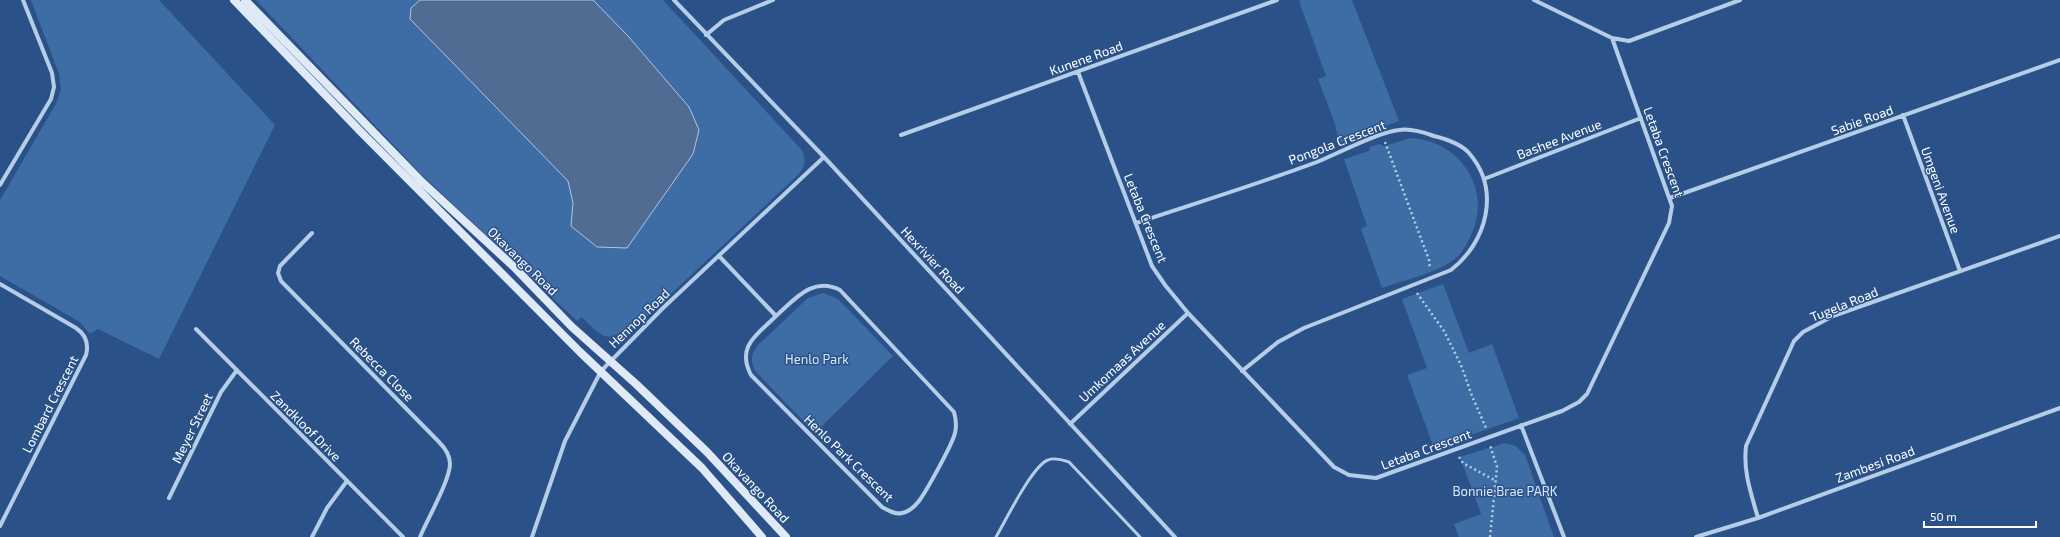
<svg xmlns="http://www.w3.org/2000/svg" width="2060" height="537" font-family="'Exo 2',sans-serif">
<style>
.green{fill:#3e6ca4}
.water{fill:#516c92;stroke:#abc7e8}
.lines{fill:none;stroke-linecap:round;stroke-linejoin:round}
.path{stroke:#b6cde8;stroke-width:2.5;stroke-dasharray:2 3;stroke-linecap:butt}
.service{stroke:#b6cde8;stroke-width:3}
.minor{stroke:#b6cde8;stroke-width:4}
.secondary{stroke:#e0eaf7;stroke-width:8}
.labels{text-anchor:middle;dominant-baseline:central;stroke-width:3;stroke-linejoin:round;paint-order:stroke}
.street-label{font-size:13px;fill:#fff;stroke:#2a5288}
.park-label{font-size:13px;fill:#dae7f7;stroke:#2a5288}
</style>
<rect width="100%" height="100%" fill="#2a5288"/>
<!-- green -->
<path class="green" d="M 31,0 L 159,0 L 275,125 L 159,359 L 98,329 L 90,334 L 80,322 L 0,276 L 0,200 L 57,102 L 61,89 L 59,74 Z
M 256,0 L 663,0 L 800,148 C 806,156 806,164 800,173 L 625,337 L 620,332 C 605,345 593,328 582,317 L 577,321 L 420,173 Z
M 1302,0 L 1352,0 L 1399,121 L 1339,143 L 1335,124 L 1318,79 L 1326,76 L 1299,1 Z
M 1411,138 C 1459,141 1492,187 1472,233 C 1467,242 1464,252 1456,258 C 1440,272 1402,281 1382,288 L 1361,229 L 1367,226 L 1344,159 L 1369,151 L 1370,147 L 1379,144 L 1384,146 Z
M 1443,284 L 1469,353 L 1492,344 L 1519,418 L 1434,448 L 1407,375 L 1427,368 L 1402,299 Z
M 823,293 L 838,299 L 893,356 L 815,433 L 757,373 C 750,364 750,354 758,345 L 808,298 Z
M 1505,443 L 1516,446 L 1525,455 L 1554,537 L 1459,537 L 1454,524 L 1481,514 L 1460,457 Z"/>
<!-- water -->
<path class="water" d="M 420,0 L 593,0 L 628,36 L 689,107 L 699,130 L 693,154 L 627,248 L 597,247 L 571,226 L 573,203 L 568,181 L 410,19 L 411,8 Z"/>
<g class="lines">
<!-- path -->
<path class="path" d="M 1385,142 L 1429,260 L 1430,269
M 1417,293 L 1444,331 L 1461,365 L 1472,396 L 1486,428
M 1459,457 L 1463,463 L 1496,481
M 1490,537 L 1497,467 L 1490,445"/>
<!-- service -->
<path class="service" d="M 996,537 C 1006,520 1032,466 1048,460 C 1054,457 1063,460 1069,462 L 1140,537"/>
<!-- minor -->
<path class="minor" d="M 674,0 L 824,157 L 1175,537
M 1534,0 L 1612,38 L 1629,41 L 1740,0
M 706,35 L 724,20 L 773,0
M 1078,72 L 1152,266 L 1165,285 L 1188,313 L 1334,467 L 1349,475 L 1376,478 L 1562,411 L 1579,402 L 1587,394 L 1669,223 L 1672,206 L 1612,38
M 1903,115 L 1960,271
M 901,135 L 1277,0
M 1484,179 L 1641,118
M 0,185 L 51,99 L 54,87 L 52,73 L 23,0
M 1670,198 L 2060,60
M 1136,223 C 1196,203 1258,184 1317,162 C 1339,153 1376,133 1399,130 C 1410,128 1423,132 1434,136 C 1446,139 1461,144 1469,153 C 1501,190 1487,242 1451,270 L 1304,328 L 1278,342 L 1242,371
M 312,233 L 280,266 L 278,273 L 281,281 L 439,442 C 445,448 450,455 450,464 C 450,480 427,520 420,537
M 719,256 L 776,316 C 757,335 736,346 751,375 L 882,507 C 888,510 895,515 902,513 C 908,512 915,506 919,501 C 927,490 952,445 955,433 C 957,425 956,419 954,412 L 840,290 C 813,276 795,299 776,316
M 0,284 L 76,328 C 86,335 89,344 86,355 L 0,526
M 196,329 L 403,537
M 1070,424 L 1188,313
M 1521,425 L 1564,537
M 169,498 L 221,392 L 237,370
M 1758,518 C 1751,493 1743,472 1746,446 L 1794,341 L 1803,332 L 1833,316 L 2060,236
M 312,537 L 327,508 L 347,481
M 532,537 L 565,441 L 601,371 L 663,308 L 824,157
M 1696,537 L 1758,518 L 2060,408"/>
<!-- secondary -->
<path class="secondary" d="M 234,0 L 361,132 L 580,352 L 702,468 L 762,537
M 245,0 L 422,182 L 514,267 L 572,327 L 636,384 L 707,452 L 786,537"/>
</g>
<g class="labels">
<!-- street labels -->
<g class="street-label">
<text transform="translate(1086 58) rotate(-20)">Kunene Road</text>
<text transform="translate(1862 120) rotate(-20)">Sabie Road</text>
<text transform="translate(1559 139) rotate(-21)">Bashee Avenue</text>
<text transform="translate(1337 142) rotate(-21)">Pongola Crescent</text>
<text transform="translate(1664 152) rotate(70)">Letaba Crescent</text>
<text transform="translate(1941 190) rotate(70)">Umgeni Avenue</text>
<text transform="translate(1146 218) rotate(68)">Letaba Crescent</text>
<text transform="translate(933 260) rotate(47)">Hexrivier Road</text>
<text transform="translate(523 261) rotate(44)">Okavango Road</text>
<text transform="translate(1844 304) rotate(-22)">Tugela Road</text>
<text transform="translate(639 318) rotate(-44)">Hennop Road</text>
<text transform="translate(1122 361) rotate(-43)">Umkomaas Avenue</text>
<text transform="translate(382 369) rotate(45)">Rebecca Close</text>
<text transform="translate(50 404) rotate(-63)">Lombard Crescent</text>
<text transform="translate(306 426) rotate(45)">Zandkloof Drive</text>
<text transform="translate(192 428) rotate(-64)">Meyer Street</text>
<text transform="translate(1426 449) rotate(-20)">Letaba Crescent</text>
<text transform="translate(849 458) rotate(44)">Henlo Park Crescent</text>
<text transform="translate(1875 464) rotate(-20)">Zambesi Road</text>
<text transform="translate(756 487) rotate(47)">Okavango Road</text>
</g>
<!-- park labels -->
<g class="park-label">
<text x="817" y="359">Henlo Park</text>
<text x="1505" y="491">Bonnie Brae PARK</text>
</g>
</g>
<!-- scale -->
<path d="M1924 521v6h112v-6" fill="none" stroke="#ffffff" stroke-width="2"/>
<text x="1930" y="521" font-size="12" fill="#ffffff" stroke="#2a5288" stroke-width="3" paint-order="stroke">50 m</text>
</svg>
